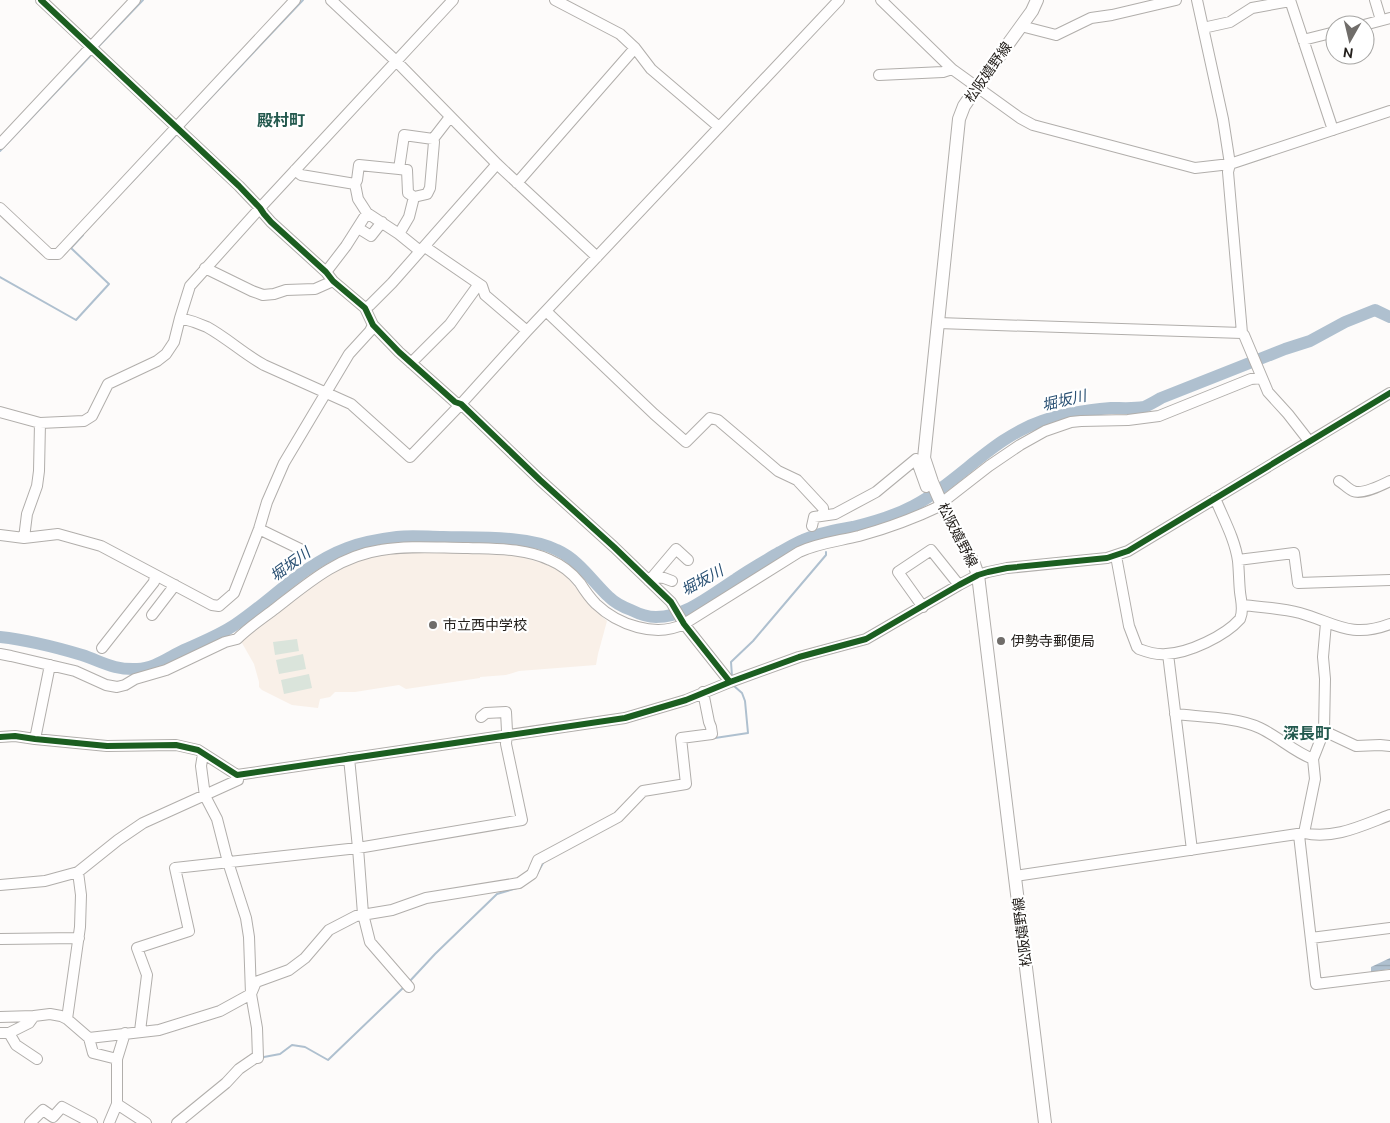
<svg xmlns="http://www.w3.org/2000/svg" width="1390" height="1123" font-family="Ubuntu,'Noto Sans JP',sans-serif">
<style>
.built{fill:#f9f0e8}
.garden{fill:#dae4db}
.water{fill:url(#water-rules)}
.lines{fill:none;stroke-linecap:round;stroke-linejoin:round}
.stream{stroke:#afc0cf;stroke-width:2}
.river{stroke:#afc0cf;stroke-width:12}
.minor-casing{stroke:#b1aeab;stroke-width:12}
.major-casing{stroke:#b1aeab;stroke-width:14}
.minor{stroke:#fffefe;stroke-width:10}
.major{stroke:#fffefe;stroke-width:12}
.cycleway-casing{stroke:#fff;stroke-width:9}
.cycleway{stroke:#1b5e20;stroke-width:6}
.poi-dot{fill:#706d6a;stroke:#fff;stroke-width:2}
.labels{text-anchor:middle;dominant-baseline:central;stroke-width:4.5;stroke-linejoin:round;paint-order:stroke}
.street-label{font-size:14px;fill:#24201c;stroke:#fff}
.poi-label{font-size:14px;fill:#24201c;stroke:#fff;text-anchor:start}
.water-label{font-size:15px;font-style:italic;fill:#284f72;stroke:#fff}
.quarter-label{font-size:16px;font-weight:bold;fill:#23594e;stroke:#fff}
</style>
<defs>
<pattern id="water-rules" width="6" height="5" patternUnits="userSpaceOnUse" patternTransform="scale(1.25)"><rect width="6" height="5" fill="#afc0cf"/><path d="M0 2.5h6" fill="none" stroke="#96a5b1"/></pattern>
</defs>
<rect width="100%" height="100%" fill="#fdfbfa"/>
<!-- built -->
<path class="built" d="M 428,552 L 471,553 L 518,556 L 552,566 L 563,573 L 582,595 L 589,605 L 607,621 L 598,654 L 596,665 L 519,671 L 506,675 L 480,677 L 480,678 L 406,689 L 399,685 L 355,692 L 335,692 L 330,697 L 320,699 L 318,708 L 292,705 L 262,690 L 259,687 L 259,682 L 254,664 L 242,643 L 243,639 L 286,605 L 326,576 L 351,563 L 378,554 Z"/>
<!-- garden -->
<path class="garden" d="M 297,639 L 299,651 L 275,655 L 273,642 Z
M 303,654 L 306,669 L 279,674 L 276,660 Z
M 309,674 L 312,688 L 284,694 L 281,680 Z"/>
<!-- water -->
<path class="water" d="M 1390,958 L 1390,969 L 1371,972 L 1371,967 Z"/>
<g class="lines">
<!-- stream -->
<path class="stream" d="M 98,47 L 143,0
M 183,127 L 303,0
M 0,151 L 93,53
M 125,189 L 178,133
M 0,277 L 76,320 L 109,284 L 71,248 L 83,235
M 732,676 L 731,662 L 753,641 L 826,555 L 826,552
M 715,738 L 748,733 L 745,701 L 742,693 L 734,686
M 537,874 L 543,863
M 409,982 L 435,954 L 497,894 L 517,888
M 262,1058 L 264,1057 L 280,1054 L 292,1045 L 305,1047 L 328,1060 L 404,987"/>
<!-- river -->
<path class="river" d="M 0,637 C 28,640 55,647 82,655 C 103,662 113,670 137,669 C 154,669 169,657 184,650 C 202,642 220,635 236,624 C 273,599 304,564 347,548 C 363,542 381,539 397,537 C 412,535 428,537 443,537 C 476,538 527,535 557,550 C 579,560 592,581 609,597 C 615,603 623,607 631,610 C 639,614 647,617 656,617 C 686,617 712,594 736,579 C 750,569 765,561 780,552 C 788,548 795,543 803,540 C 819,533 836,530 853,527 C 874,522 894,516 913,506 C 959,482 992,438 1042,421 C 1064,413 1088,410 1111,408 C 1121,408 1134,409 1144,407 C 1149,405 1156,401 1161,398 L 1285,349 L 1310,341 L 1345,322 L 1375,310 L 1390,317"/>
<defs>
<path id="minor" d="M 41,0 L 239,186 L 260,208 L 264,214 L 271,222 L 326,272 L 333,281 L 365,308 L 373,325 L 399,352 L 455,402 L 461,404 L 540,480 L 614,547 L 671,602 L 684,624 L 730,682
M 331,0 L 396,61 L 497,164 L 597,257
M 555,0 L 620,34 L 635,48 L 651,69 L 719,127
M 881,0 L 952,69 L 1020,118 L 1033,125 L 1195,168 L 1230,164 L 1390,111
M 1197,0 L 1223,119 L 1230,164 L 1228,172 L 1242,333 L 1244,335 L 1268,392 L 1288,414 L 1309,441
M 1290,0 L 1333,130
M 1375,0 L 1381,20
M 1364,25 L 1390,18
M 1021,26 L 1056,35 L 1091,18 L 1112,15 L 1176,0
M 1203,28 L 1230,22 L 1252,8 L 1290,1
M 1303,40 L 1335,32
M 879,75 L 943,72 L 952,69
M 0,144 L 135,0
M 399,169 L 407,170 L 408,193 L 414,197
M 295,170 L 301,175 L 355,184 L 358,199 L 367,213 L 399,234 L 420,251
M 517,183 L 635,48
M 355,184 L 357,180 L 359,165 L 399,169 L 404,135 L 433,139 L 450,117
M 0,208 L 49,254 L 58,254 L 295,0
M 358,228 L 371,236 L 382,222
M 399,234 L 409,217 L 414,197 L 427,194 L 430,188 L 434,142 L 433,139
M 425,247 L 482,286 L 485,295 L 527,331
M 205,268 L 252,291 L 263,295 L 274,294 L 286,290 L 315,289 L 333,281
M 326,272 L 346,246 L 367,213
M 365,308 L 370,305 L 392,283 L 497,164
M 547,312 L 654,414 L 686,442 L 710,418 L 718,420 L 778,471 L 797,480 L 823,508 L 823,516
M 180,318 C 189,320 198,323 207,327 C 227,338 244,354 264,365 L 351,404 L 410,457 L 461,404 L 527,331 L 839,0
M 938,323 L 1242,333
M 411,363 L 450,324 L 476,288 L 482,286
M 0,412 L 40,423 L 84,421 L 92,416 L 108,384 L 157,361 L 166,354 L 174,342 L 180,318 L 190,286 L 260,208 L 453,0
M 1339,481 C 1344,484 1348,489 1353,491 C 1362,495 1382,485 1390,481
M 812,526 L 814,517 L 835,514 L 876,492 L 916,459 L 926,487 L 932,482
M 259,529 L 300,549
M 0,535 L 24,538 L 58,534 L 101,546 L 212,605 L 219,606 L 234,593 L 259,529 L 267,502 L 284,463 L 349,354 L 370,331 L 373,325
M 24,538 L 27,514 L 37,486 L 39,471 L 40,423
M 1116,556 L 1129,626 L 1137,647 L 1139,649 C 1147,652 1158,655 1166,654 C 1189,653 1225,636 1240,619 C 1244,610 1241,601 1240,592 C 1239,582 1239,571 1238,561 C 1235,539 1223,518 1215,498
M 1238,560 L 1294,553 L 1298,583 L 1390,580
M 653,577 L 664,578 L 672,581
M 649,581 L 676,549 L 688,560
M 1242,605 C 1261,607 1281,608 1300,613 C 1335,623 1351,639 1390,624
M 923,607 L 898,572 L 931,550 L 959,585
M 152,615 L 175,585
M 102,648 L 154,582 L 155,575
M 0,654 L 11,656 L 75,671 L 106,685 L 117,687 L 125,685 L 135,679 L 166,670 L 225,642 L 237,639 C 249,627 263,618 276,608 C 308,583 339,556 381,550 C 410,545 439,548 468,548 C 495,549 525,548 550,560 C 562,565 572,573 580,583 C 585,591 590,598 596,604 C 618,625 656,638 684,624 L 799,552 C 818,543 839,541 859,536 C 888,528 915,518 942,505 L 944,501 L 989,466 L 1020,445 L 1045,431 L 1071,422 L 1081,421 L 1128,420 L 1159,416 L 1251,379 L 1262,378
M 1168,654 L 1192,850
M 1175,714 C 1200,717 1237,717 1260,728 C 1279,737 1294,752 1313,759 L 1315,779 L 1304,833
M 1324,731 L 1356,746 L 1380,745 L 1390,746
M 0,737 L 15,736 L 35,739 L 107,746 L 176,745 L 198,750 L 237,775 L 625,718 L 686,700 L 730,682 L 799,657 L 866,639 L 959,585 L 978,575 L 988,572 L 1007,568 L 1107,558 L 1128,551 L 1390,393
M 35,739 L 50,665
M 349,758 L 358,848 L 363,914 L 370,942 L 409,987
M 1313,759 L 1324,731 L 1325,679 L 1323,657 L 1326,623
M 1299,835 L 1316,984 L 1390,975
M 1015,876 L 1304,833 C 1334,840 1363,825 1390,815
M 0,885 L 45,881 L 78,872 L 118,840 L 143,823 L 238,780 L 237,775
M 1311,938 L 1390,928
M 0,939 L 79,938
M 0,1017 L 34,1016 L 50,1014 L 61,1016 L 67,1019 L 89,1038 L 93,1053 L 117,1059 L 117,1104 L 109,1123
M 67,1019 L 80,927 L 81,895 L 78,872
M 140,1031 L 147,975 L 137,948 L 189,931 L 175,868 L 358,848 L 522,820 L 506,744 L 507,731 L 506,712 L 486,713 L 481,717
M 0,1033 L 9,1033 L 29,1023 L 34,1016
M 9,1033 L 16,1045 L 37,1059
M 89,1038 L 159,1030 L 220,1011 L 251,994 L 256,982 L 289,970 L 305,958 L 329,930 L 356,916 L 392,910 L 426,898 L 519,883 L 532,874 L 538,860 L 618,817 L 643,791 L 686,784 L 681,738 L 712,734 L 711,727 L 709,722 L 703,692
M 117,1059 L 125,1033
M 117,1104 L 146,1123
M 30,1123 L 43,1110 L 53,1117 L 62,1107 L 92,1123
M 177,1123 L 226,1083 L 239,1069 L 255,1058 L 258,1058 L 257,1028 L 251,994 L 249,937 L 246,918 L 228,862 L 217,819 L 205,796 L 201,766 L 203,754"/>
<path id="major" d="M 1037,0 L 1032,11 L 977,87 L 964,106 L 959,119 L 924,458 L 932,482 L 942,505 L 974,564 L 978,575 L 1045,1123"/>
</defs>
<!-- minor casing -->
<use href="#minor" class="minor-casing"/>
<!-- major casing -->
<use href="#major" class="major-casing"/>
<!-- minor -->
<use href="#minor" class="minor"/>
<!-- major -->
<use href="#major" class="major"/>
<defs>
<path id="cycleway" d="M 41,0 L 239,186 L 260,208 L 264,214 L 271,222 L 326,272 L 333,281 L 365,308 L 373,325 L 399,352 L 455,402 L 461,404 L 540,480 L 614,547 L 671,602 L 684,624 L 730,682
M 0,737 L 15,736 L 35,739 L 107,746 L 176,745 L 198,750 L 237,775 L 625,718 L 686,700 L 730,682 L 799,657 L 866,639 L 959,585 L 978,575 L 988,572 L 1007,568 L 1107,558 L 1128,551 L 1390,393"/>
</defs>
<!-- cycleway casing -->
<use href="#cycleway" class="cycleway-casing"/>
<!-- cycleway -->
<use href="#cycleway" class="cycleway"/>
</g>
<!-- markers -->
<g class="poi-dot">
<circle cx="433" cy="625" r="5"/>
<circle cx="1001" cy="641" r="5"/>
</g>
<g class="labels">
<!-- street labels -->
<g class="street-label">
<text transform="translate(988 72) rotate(-55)">松阪嬉野線</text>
<text transform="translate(958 535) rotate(63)">松阪嬉野線</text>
<text transform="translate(1022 932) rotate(-97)">松阪嬉野線</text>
</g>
<!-- poi labels -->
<g class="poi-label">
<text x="443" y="625">市立西中学校</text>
<text x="1011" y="641">伊勢寺郵便局</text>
</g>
<!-- water labels -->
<g class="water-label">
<text transform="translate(1064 400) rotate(-13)">堀坂川</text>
<text transform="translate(290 564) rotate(-36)">堀坂川</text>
<text transform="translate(702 580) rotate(-29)">堀坂川</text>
</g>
<!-- quarter labels -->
<g class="quarter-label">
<text x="281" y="120">殿村町</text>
<text x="1307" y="733">深長町</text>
</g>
</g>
<!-- north arrow -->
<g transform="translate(1350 40) rotate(188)"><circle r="24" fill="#ffffff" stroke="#a7a6a4"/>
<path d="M0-4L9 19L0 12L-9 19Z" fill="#706d6a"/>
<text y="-8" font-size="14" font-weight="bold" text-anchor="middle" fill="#24201c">N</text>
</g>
</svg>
